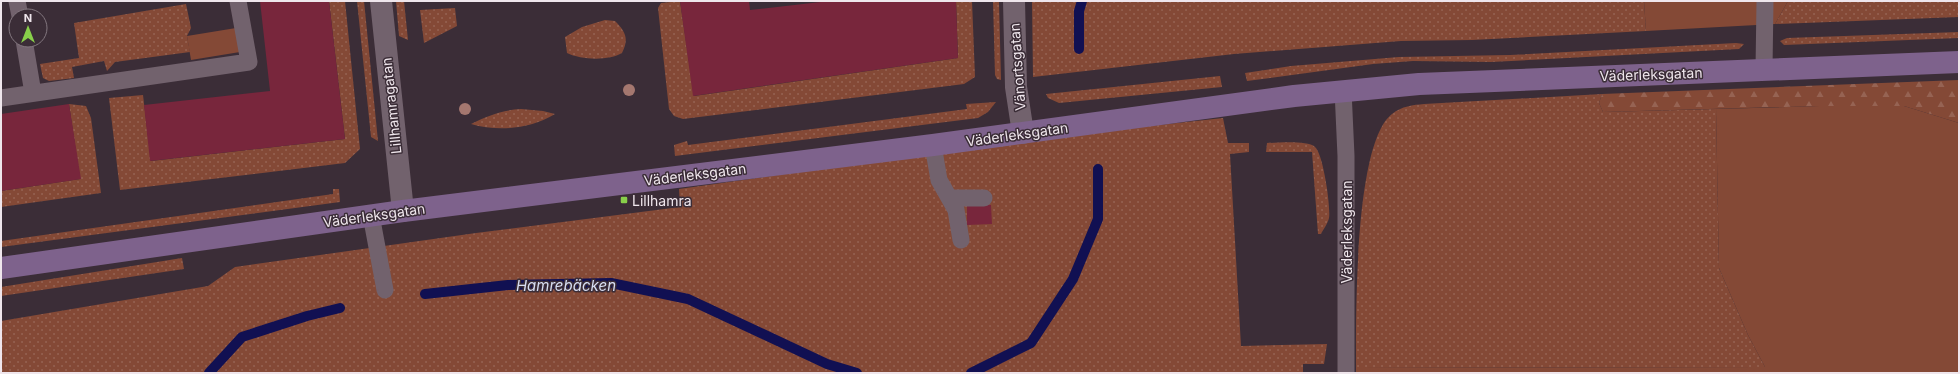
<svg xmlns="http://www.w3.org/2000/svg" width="1960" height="374" font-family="Inter,sans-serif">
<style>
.grass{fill:url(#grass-dots)}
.forest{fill:url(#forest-firs)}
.green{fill:#844936}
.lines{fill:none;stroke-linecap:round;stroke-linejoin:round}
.stream{stroke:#111052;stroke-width:10}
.building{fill:#78263c}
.lane{stroke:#72626d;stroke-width:17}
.street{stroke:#72626d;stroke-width:22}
.secondary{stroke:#7e628c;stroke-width:22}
.tree{fill:#a4776f}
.poi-dot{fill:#88cf4a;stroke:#3b2d37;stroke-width:1.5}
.labels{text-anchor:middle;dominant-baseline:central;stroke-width:3;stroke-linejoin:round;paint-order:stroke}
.street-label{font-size:14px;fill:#efe6ec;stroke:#3b2d37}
.poi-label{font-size:14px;fill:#efe6ec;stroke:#3b2d37;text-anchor:start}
.water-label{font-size:15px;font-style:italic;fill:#d7ddf2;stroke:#3b2d37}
</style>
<defs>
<pattern id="grass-dots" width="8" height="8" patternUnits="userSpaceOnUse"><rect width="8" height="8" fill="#844936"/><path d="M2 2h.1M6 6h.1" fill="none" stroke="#966353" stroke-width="1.8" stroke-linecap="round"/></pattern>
<pattern id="forest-firs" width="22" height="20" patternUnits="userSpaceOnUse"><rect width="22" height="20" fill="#844936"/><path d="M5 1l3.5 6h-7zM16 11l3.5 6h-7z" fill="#966353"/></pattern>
</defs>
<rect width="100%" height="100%" fill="#3b2d37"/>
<!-- grass -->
<path class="grass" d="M 329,1 L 345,1 L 360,149 L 345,163 L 120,190 L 109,98 L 143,95 L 151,161 L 345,139 Z
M 357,1 L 364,1 L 378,141 L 371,137 Z
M 396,1 L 404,1 L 408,40 L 399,36 Z
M 680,1 L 694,96 L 958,58 L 956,1 L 972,1 L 975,77 L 964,84 L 683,119 L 674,116 L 669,109 L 658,8 L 661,3 Z
M 993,1 L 999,1 L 1001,80 L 997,79 L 995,75 Z
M 1032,1 L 1644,1 L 1646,31 L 1472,40 L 1401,41 L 1234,54 L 1033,77 Z
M 1788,1 L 1959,1 L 1959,17 L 1775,24 Z
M 186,4 L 191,28 L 187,36 L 190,52 L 115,62 L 107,71 L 104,61 L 72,67 L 74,78 L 49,81 L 43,78 L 40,64 L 79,58 L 74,23 Z
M 455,8 L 457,26 L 424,43 L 420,10 Z
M 605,20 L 615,21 C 626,32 629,39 622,53 C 609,61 581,60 567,53 L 565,37 L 582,27 Z
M 1959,32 L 1959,38 L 1784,45 L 1780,41 L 1787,38 Z
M 1736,43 L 1744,44 L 1739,49 L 1491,62 L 1413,61 L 1373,64 L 1247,81 L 1245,73 L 1291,66 L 1399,57 L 1510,55 Z
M 1220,76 L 1222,87 L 1059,103 L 1048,98 L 1046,94 Z
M 1602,94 L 1599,103 L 1603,112 L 1716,109 L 1719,268 L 1748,335 L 1765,367 L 1356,368 C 1356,318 1354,143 1392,114 C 1402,106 1413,105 1424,104 Z
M 996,102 L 988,112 L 978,118 L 675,156 L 674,145 L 687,141 L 688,145 L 967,109 L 966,104 Z
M 69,104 L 86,106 L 91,118 L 101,193 L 1,207 L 1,191 L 80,179 Z
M 521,109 L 543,111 L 555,114 C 530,129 499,132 471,124 C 487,116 502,110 521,109 Z
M 1223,118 L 1228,143 L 1249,143 L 1249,152 L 1230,154 L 1241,346 L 1327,344 L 1324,364 L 1303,364 L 1303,373 L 1,373 L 1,321 L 208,286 L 235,267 L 476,233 L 680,207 L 679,189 L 1040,138 Z
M 1267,143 C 1277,143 1307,140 1315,147 C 1323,153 1331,207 1329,218 C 1328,223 1323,230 1321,234 L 1318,234 L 1312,152 L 1266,152 Z
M 333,189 L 339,189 L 340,202 L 1,247 L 1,241 L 333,194 Z
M 182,258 L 184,269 L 1,296 L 1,287 Z"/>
<!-- forest -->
<path class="forest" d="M 1959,80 L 1959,123 L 1904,106 L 1819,106 L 1603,112 L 1599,103 L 1602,94 Z"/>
<!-- green -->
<path class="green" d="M 1644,1 L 1788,1 L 1775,24 L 1646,31 Z
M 236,28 L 240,52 L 191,60 L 187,36 Z
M 1819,106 L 1904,106 L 1959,123 L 1959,373 L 1356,373 L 1356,368 L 1765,367 L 1748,335 L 1719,268 L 1716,109 Z"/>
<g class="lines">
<!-- stream -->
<path class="stream" d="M 1079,49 L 1079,11 L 1082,1
M 425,294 L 508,285 L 611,283 L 688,299 L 827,364 L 857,373
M 209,373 L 242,337 L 307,316 L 340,308
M 971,373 L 1031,343 L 1073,279 L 1098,219 L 1098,169"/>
</g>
<!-- building -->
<path class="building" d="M 260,1 L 329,1 L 345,139 L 150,161 L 144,105 L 270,91 Z
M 680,1 L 749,1 L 750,10 L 829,1 L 956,1 L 958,58 L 693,96 Z
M 69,104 L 81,179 L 1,191 L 1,114 Z
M 967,205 L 991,205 L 992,224 L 967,225 Z"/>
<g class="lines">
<!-- lane -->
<path class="lane" d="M 17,1 L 20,16
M 24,40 L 33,93
M 1764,69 L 1765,1
M 1343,90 L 1346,156 L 1346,373
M 1,98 L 249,62 L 238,1
M 933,145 L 939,180 L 956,210 L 961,240
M 950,198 L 984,198
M 371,215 L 385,290"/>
<!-- street -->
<path class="street" d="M 381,1 L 403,211
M 1014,1 L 1016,87 L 1023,133"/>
<!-- secondary -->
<path class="secondary" d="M 1,268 L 403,211 L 933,145 L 1294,96 L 1419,84 L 1959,62"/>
</g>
<!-- trees -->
<g class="tree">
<circle cx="629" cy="90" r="6"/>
<circle cx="465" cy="109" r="6"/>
</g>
<!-- markers -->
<rect class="poi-dot" x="620" y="196" width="8" height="8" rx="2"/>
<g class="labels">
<!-- street labels -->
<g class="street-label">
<text transform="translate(1017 67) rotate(-94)">Vänortsgatan</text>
<text transform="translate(1651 74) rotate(-2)">Väderleksgatan</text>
<text transform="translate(391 106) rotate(-96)">Lillhamragatan</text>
<text transform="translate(1017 134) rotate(-8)">Väderleksgatan</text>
<text transform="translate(695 174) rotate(-7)">Väderleksgatan</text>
<text transform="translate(374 215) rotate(-8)">Väderleksgatan</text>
<text transform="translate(1346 232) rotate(-90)">Väderleksgatan</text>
</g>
<!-- poi labels -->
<g class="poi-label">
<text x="632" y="200">Lillhamra</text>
</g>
<!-- water labels -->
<g class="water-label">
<text x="566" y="285">Hamrebäcken</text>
</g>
</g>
<!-- border -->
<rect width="1960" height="374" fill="none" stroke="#efe6ec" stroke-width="4"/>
<!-- north arrow -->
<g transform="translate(28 28)"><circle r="19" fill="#3b2d37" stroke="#83777f"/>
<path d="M0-3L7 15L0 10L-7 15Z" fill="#88cf4a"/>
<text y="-6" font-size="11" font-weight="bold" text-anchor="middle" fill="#efe6ec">N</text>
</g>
</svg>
